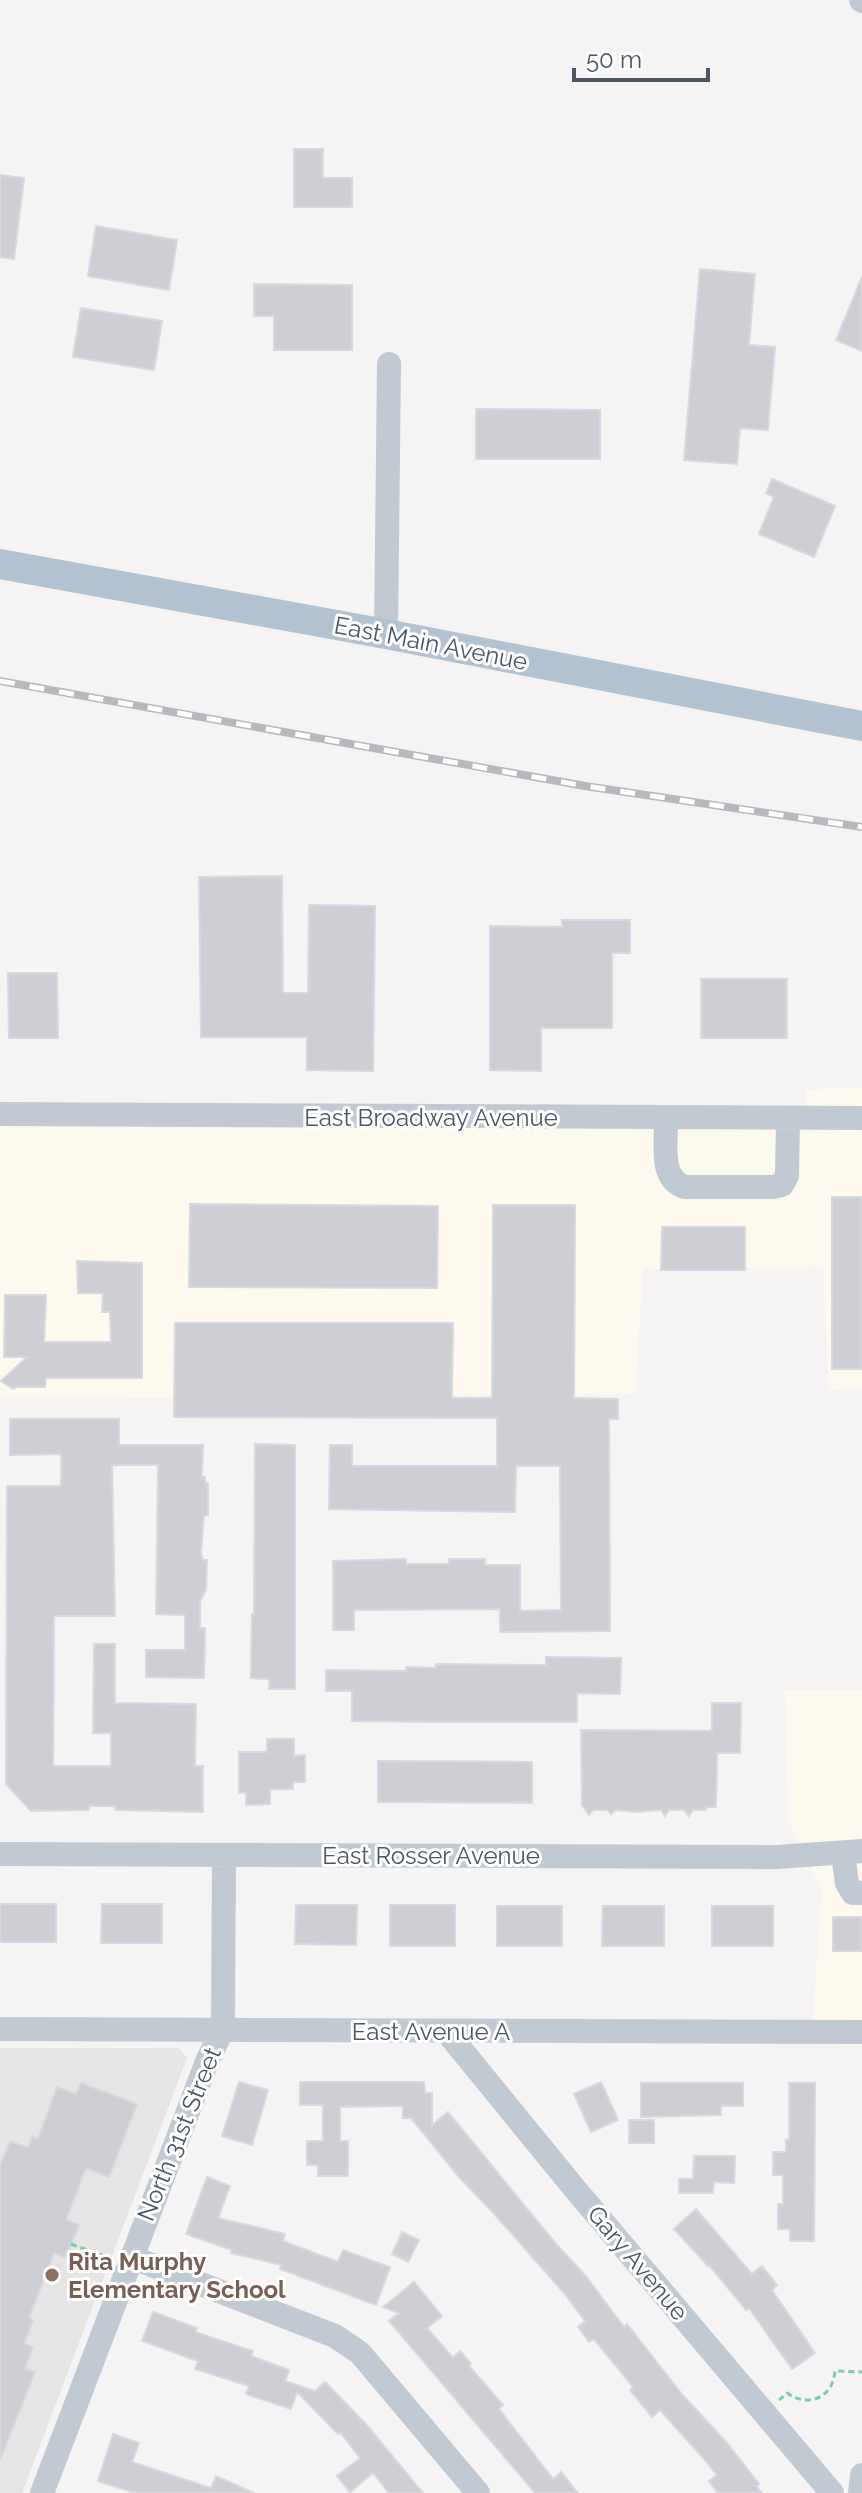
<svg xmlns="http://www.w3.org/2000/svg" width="862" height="2493" font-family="Raleway,sans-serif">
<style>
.commercial{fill:#fdf9ef}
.education{fill:#e6e4e5}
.building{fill:#cdcfd5;stroke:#d7d9de;stroke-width:2}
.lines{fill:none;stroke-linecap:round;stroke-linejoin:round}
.path{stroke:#7ad0a6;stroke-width:3;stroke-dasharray:6 4;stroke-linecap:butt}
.minor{stroke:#c1cad2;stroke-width:24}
.major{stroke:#b3c2d1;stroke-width:30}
.rail-casing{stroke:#b5b8bd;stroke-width:8}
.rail{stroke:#fff;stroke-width:5;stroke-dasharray:15;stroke-linecap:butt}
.education-dot{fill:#8d6e63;stroke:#fff;stroke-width:3}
.labels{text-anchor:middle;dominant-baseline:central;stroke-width:6;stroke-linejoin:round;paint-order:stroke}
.street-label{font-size:24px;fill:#4a5661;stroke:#fff}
.education-label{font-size:24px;font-weight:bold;fill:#785e54;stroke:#fff;text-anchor:start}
</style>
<rect width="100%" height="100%" fill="#f5f3f3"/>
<path class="commercial" d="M862 1087V1389L829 1390 823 1267 643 1269 635 1394 166 1398 0 1396V1126H806V1090Z
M785 1690H862V2046L811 2045 822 1891 788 1821Z"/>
<path class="education" d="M0 2048H179L187 2058 22 2493H0Z"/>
<path class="building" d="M294 149H323V178H352V207H294Z
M0 175 24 178 14 259 0 257Z
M96 226 177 240 169 290 88 276Z
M700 269 755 274 749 345 775 347 768 430 740 428 737 464 684 460Z
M862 277V351L836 340Z
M254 284 352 285V350H274V316H254Z
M81 308 162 321 154 370 73 357Z
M476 409 600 410V459H476Z
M772 479 835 506 814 557 759 534 774 497 766 493Z
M282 876 283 993H308L309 905 375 906 373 1071 307 1070V1037H201L199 877Z
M562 920H630V953H612V1028H541V1071L490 1070V926L562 927Z
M8 973H57L58 1038H9Z
M701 979H787V1038H701Z
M832 1197H862V1369H832Z
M190 1204 438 1206 437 1288 189 1287Z
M493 1205H575L574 1398 618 1399V1419H609L610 1631 500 1632V1609L354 1610V1630H333V1561L406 1559V1564H449V1559H485V1565H520V1611L561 1610 560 1466H516L515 1512 329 1509 330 1445H352V1466H497V1418L174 1417 175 1323H453L452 1398H492Z
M662 1227H745V1270H661Z
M77 1261 142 1263V1378H46L45 1387H17L13 1389 1 1381 27 1357H4L5 1295H46L44 1342H111L110 1312H102L103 1293H78Z
M10 1419H119V1445H203L202 1477H205V1483H208V1515H204L201 1552 203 1560H207L206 1589 200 1602V1628H205L204 1678 146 1677V1650H185V1615L156 1614 158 1465H112L115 1616H54L53 1766H111V1733H93L94 1644H115V1703L196 1704 195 1766H203V1812L116 1810 115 1806H89V1810L31 1811 6 1784 7 1486H61V1454L10 1455Z
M255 1444 295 1445V1689H269V1679L251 1678 252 1614H254Z
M546 1657 621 1658 620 1694 577 1693V1722H445L352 1721V1691H326V1670L406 1671V1667L436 1668V1664L546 1665Z
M712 1703H741L740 1753H717L716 1807H706V1810H693L689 1816 684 1810H669L665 1816 661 1810 637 1812 615 1810 611 1814 607 1810H593L589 1815 582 1805 581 1730 712 1731Z
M267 1739H294V1756L305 1755V1782H293V1789H270V1804L246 1805V1793H239V1752H267Z
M378 1761 532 1762V1803L378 1802Z
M0 1904H56V1942H0Z
M102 1904H162V1943H101Z
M296 1905H357L356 1945 295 1944Z
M390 1905H455V1946H390Z
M497 1906H562V1946H497Z
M603 1906H664V1946H602Z
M712 1906H773V1946H712Z
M833 1917H862V1951H833Z
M239 2082 268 2090 252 2145 222 2136Z
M300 2082H424L425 2093H432V2125L448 2112 556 2244 585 2275 624 2327 627 2324 681 2393 727 2443 759 2484 756 2486 762 2493H718L709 2481 717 2475 704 2459 660 2410 652 2417 630 2390 633 2387 594 2339 589 2342 578 2327 585 2321 565 2294 497 2217 459 2177 411 2118H403V2106L340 2107V2141H348V2176H318V2165H307V2141H323V2105H300Z
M601 2082 618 2120 591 2132 574 2094Z
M81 2083 137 2104 109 2177 86 2168 66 2220 79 2225 66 2258 54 2253 29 2318 33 2320 24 2344 33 2347 25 2368 35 2372 0 2460V2166L10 2141 28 2148 32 2136 38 2139 57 2087 76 2094Z
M641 2083H743V2106H721V2115L641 2117Z
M789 2083H815L814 2241H790V2229H778V2204H783V2175H773V2152H786V2140H789Z
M629 2120H654V2143H629Z
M694 2156H735L734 2183 714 2182 713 2193H679V2179H693Z
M207 2177 230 2186 218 2218 285 2234 283 2241 338 2262 343 2250 390 2267 376 2305 280 2269 281 2265 231 2253 232 2250 186 2234Z
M696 2209 752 2274 762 2266 777 2285 772 2290 815 2353 792 2369 749 2308 746 2310 709 2265 708 2266 674 2229Z
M402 2232 419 2240 408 2262 392 2254Z
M414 2282 442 2316 427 2328 453 2358 460 2351 471 2364 469 2366 503 2405 499 2409 553 2479 561 2472 578 2493H535L389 2321 399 2313 383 2307Z
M153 2312 197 2328 195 2332 253 2351 251 2356 289 2370 285 2381 315 2391 325 2382 365 2423 423 2493H389L373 2473 350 2492 337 2476 360 2458 340 2432 338 2434 297 2392 291 2409 246 2394 249 2386 195 2369 198 2361 142 2341Z
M113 2434 139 2443 132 2462 211 2488 216 2476 254 2493H135L98 2481Z"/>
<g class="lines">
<path class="path" d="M71 2244 104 2256
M779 2400 787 2393C808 2408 833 2398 835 2371L862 2372"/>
<path class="minor" d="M861 0 862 1
M386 634 389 364
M0 1114 862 1118
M666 1118C667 1140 658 1179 685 1187H773L782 1185 787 1176 788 1119
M0 1854 777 1857 862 1851
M843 1854 847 1883 853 1893H862
M0 2029 862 2032
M446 2031 575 2189 832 2493
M131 2257 335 2336 360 2353 478 2493
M42 2493 208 2059 223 2029 224 1855
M860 2493 862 2475"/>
<path class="major" d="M0 564 386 634 862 726"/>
<g class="rail-casing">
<path id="rail" d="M0 681 585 786 862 827"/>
</g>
<use href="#rail" class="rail"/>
</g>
<circle class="education-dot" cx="52" cy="2275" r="8"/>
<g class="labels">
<g class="street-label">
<text transform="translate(431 643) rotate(11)">East Main Avenue</text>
<text x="431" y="1117">East Broadway Avenue</text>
<text x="431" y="1855">East Rosser Avenue</text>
<text x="431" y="2031">East Avenue A</text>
<text transform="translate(179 2134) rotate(-68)">North 31st Street</text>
<text transform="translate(638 2263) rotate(50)">Gary Avenue</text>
</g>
<g class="education-label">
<text x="68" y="2261">Rita Murphy<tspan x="68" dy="28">Elementary School</tspan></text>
</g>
</g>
<path d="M574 68v12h134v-12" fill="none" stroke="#4a5661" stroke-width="4"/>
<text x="586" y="68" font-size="24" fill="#4a5661" stroke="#ffffff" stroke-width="6" paint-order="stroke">50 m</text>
</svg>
